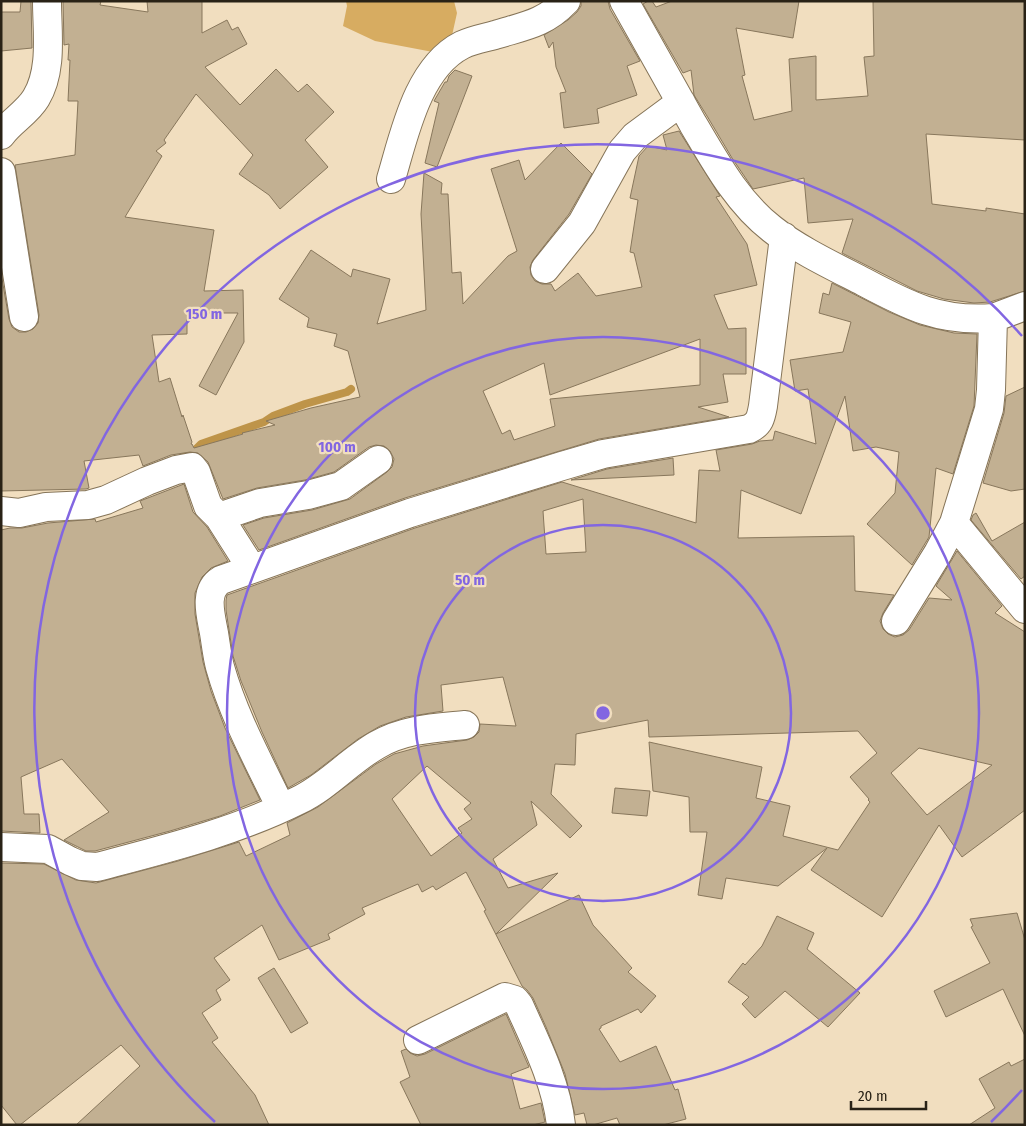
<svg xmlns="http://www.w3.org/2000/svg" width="1026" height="1126" font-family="'Fira Sans Condensed',sans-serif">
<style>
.forest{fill:#d7ac61}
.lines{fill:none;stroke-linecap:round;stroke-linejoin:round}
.stream{stroke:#be9449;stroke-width:8}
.building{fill:#c2b092;stroke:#88775c;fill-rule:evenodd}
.street-casing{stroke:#857458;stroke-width:30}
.street{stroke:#fff;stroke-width:28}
.ring{fill:none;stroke:#8266e1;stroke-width:2.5}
.centre{fill:#8266e1;stroke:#f1debf;stroke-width:2.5}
.ring-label{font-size:15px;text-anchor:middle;font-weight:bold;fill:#8266e1;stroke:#f1debf;stroke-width:4.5;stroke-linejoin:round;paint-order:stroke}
</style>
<rect width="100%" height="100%" fill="#f1debf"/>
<path class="forest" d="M346 1H454L457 13 449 49 433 52 375 41 343 26 347 6Z"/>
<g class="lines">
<path class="stream" d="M183 457 192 453 201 444 264 422 273 416 305 404 347 392 351 389"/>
</g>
<path class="building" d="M21 1H31L32 48 1 51V12H20Z
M63 1H101L100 5 148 12 147 1H202V33L227 20 232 30 238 27 247 44 205 67 240 105 276 69 298 92 307 84 334 112 305 140 328 167 280 209 269 195 239 174 253 155 196 94 164 140 166 143 156 151 162 156 125 217 214 230 204 291 243 290 244 342 216 395 199 386 238 313H187V334L152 335 159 382 170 378 182 417 183 415 192 442 191 444H192L194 448 243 434 242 433 275 425 266 421 311 408 360 397 348 351 334 346 337 334 307 327 309 318 279 299 311 250 351 277 353 269 390 279 377 324 426 310 421 214 424 173 442 183 441 194H448L452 273 461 272 463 304 508 256 517 251 491 169 519 160 525 180 561 143 592 174 569 214 533 260 530 267 531 275 535 281 542 284H551L555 291 578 273 596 296 642 287 634 253 630 252 638 200 630 198 639 156 648 146 667 150 663 135 679 131 720 196 716 197 747 244 757 285 714 295 728 329 746 328V374H723L728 402 698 407 729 417 599 439 405 498 259 550 243 525 264 518 312 510 350 499 387 472 392 467 394 459 390 451 384 446 376 445 369 447 334 472 305 480 257 488 223 499 208 462 198 453 190 452 171 455 143 466 139 455 84 461 89 488 86 489 1 491V273L9 319 12 327 19 332H26L33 329 38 323 39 315 15 165 75 155 78 101H68L70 60H68L69 44 64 45ZM700 339V385L550 399 555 426 514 440 510 430 502 434 483 391 544 363 550 395Z
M581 1H608L610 9 640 61 627 66 637 95 597 109 599 123 564 128 560 93 566 92 556 67 553 42 549 48 544 35 568 20 577 12 581 6Z
M648 1H652L656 7 672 1H799L793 38 736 28 745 75 742 76 754 120 792 111 789 59 816 56V100L868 96 864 57 874 56 873 1H1025V140L926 134 932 204 986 211V208L1025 214V291L990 302 974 303 944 299 917 291 842 253 853 219 808 223 804 178 753 189 732 158 707 116 694 95 691 70 683 73 643 4Z
M455 70 472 76 437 167 425 163 439 103 434 101 445 82H447L449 76Z
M832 283 889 312 920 325 954 333 977 334 974 406 953 474 936 468 929 537 912 565 867 524 895 493 899 452 876 447 853 451 845 396 801 514 741 490 738 538 854 536 855 591 894 595 883 613 880 621 883 629 888 634 895 637 903 635 909 630 929 598 952 600 936 586 957 551 1002 606 995 613 1025 632V810L962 857 939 825 882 917 811 870 827 848 778 886 726 878 722 899 698 895 707 832H690L689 797 653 791 649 742 762 767 756 798 790 806 783 836 838 850 870 802 868 800 869 799 850 777 877 753 858 731 649 737 648 720 576 734 575 765 555 764 551 794 582 826 570 838 531 801 537 825 493 859 508 888 558 873 496 934 579 895 593 925 632 968 628 972 656 996 641 1013 638 1009 601 1026V1028L599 1029 620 1062 656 1046 675 1090 678 1089 686 1119 663 1125H620L617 1118 593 1125H587L584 1113 575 1115 565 1074 546 1027 533 998 527 990 522 986 484 911 486 910 466 872 436 890 433 886 422 892 418 884 362 908 365 914 328 934 330 939 279 960 262 925 214 958 230 980 216 990 221 1000 202 1013 218 1038 212 1042 255 1095 269 1125H76L140 1066 121 1045 20 1125H17L1 1105V863L44 864 76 880 96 883 178 861 239 842 246 856 290 835 287 823 318 807 376 764 394 754 423 746 467 740 474 737 479 732 480 724 516 726 503 677 441 685 443 711 406 717 380 726 358 739 311 775 288 788 262 732 241 681 233 656 226 610V600L227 595 415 528 562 482 696 523 699 470 720 471 716 450 752 444 760 441 773 440 775 431 816 444 808 389 795 391 790 360 843 352 851 322 819 313 823 293 829 295ZM583 499 586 552 546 554 543 511ZM919 748 992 765 927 815 891 773ZM427 766 471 803 464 809 472 819 458 828 462 833 431 856 392 799Z
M1025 387V489L1011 491 983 483 1004 413 1006 396Z
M673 458 674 475 571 480 607 469Z
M184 484 193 512 207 527 228 561 211 568 202 577 195 593V614L203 662 211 691 225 728 260 800 220 816 170 831 95 851H86L64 840 109 812 62 759 21 777 24 814H39L40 833 1 831V530L10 528H22L48 523 95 519 96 522 143 508 140 501Z
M976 513 992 541 1025 522V576L1021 579 971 520 973 515Z
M615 788 650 791 647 816 612 813Z
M1017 913 1025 940V1036L1003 989 946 1017 934 991 990 963 971 927 973 926 970 919Z
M777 916 814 933 807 949 860 993 828 1027 785 991 755 1018 742 1004 749 997 728 982 743 963 745 965 762 946Z
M274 968 308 1023 291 1033 258 978Z
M506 1014 529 1067 511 1074 520 1109 541 1103 545 1122 533 1125H421L400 1082 410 1077 401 1051 406 1049 410 1053 417 1056 425 1054Z
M1025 1059V1125H969L995 1108 979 1079 1009 1062 1011 1066Z"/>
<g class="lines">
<g class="street-casing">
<path id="street" d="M624 1C647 42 670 83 693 124 715 161 737 202 772 229 797 249 835 267 864 282 909 306 940 322 993 318
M1 135C11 121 27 113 36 98 53 70 47 32 47 1
M1 172 24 317
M391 179C404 136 417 68 462 45 472 40 484 38 495 35 524 26 544 24 566 1
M545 269 582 223 622 151 635 136 681 102
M1025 306 993 318 991 390 989 409 954 523 1025 609
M1 511 19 513 46 507 88 505 106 500 147 481 176 470 192 467 196 472 208 506 219 517 252 569
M219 517 260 503 308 495 341 486 378 460
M896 621 938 553 954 523
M281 808C259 762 234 717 220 667 217 656 216 645 214 633 211 616 203 591 221 580L410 513 562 466 603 454 749 429C760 424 761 417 763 406L784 237
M1 847 48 849 70 861 82 866 97 867C165 849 235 832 299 800 328 786 349 761 377 745 404 729 435 728 465 725
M418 1040 505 997 515 1000 519 1005C536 1043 556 1082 561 1125"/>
</g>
<use href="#street" class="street"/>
</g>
<g class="ring">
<circle cx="603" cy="713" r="188"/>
<circle cx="603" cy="713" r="376"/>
<path d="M1022 1090A564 564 0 0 1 991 1122M215 1122A564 564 0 1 1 1022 336"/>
</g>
<circle cx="603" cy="713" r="8" class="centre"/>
<g class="ring-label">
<text x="204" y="319">150 m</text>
<text x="337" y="452">100 m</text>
<text x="470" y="585">50 m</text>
</g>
<rect width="1026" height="1126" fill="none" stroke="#292216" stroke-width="5"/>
<path d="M851 1101v8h75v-8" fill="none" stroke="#292216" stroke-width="2.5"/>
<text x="858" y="1101" font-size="15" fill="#292216" stroke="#f1debf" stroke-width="4" paint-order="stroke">20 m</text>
</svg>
